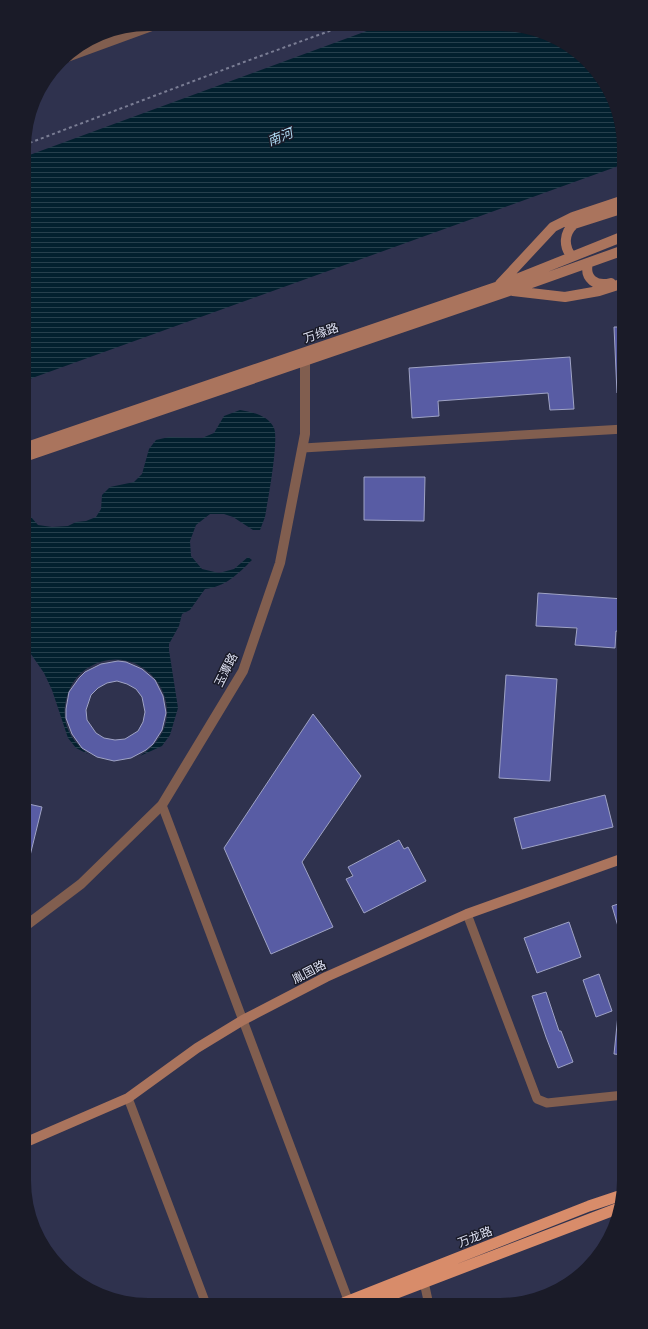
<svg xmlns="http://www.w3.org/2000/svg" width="648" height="1329" font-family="'Asap Condensed','Noto Sans SC',sans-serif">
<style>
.water{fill:url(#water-rules)}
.building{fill:#585ca4;stroke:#9fa3c5;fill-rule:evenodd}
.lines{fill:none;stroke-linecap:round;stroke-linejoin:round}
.path{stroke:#7a7d94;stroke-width:2;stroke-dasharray:3 3;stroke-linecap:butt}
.minor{stroke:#815e4f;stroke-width:9}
.tertiary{stroke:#815e4f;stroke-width:10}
.secondary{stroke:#aa745d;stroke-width:10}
.trunk{stroke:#d88c6a;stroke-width:11}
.labels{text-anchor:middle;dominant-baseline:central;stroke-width:3;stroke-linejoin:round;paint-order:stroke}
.street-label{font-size:12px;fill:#dfe2f4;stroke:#1a1b28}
.water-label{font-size:13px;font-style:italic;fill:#b0dcf5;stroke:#1a1b28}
</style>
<defs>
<pattern id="water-rules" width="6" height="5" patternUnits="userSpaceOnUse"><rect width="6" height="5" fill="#02202e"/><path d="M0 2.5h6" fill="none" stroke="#26404d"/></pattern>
</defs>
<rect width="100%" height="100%" fill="#2f324e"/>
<path class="water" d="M383 25 524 26 582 55 617 108 624 148V164L24 381V157Z
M240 410C252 412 268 415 274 428 279 440 268 500 265 517L260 530H253L233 517 224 514H210L196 525 190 541 191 556 202 569 219 573 234 569 248 557 252 560C238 574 225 587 205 589L190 610 182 614 179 626 169 644V650L178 708 170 735 162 746 140 756C203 716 144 631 86 669 74 677 67 691 65 705 62 725 72 742 88 754L76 748 68 738 52 690 44 673 24 644V509L38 525 52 527 68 526 76 522 86 521 96 517 101 509 102 495 110 487 134 482 142 474 149 449 156 440 169 437 202 438 214 433 224 416Z"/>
<path class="building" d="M614 327H624V393H617Z
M570 357 574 409 550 410 548 393 438 401 439 416 412 418 409 368Z
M364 477H425L424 521 364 520Z
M538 593 624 599V632L616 631 615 648 575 645 577 628 536 626Z
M118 661 126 662 142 669 155 680 163 696 166 713 162 730 153 744 146 750 131 758 114 761 97 757 82 748 72 734 66 718V709L69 692 79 678 85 672 101 664ZM117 681 127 684 136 689 142 697 145 712 143 722 138 731 125 739 115 740 104 738 96 733 87 720 86 710 91 695 98 688 107 683Z
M506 675 557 679 550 781 499 778Z
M313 714 361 776 302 862 333 927 271 954 224 848Z
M605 795 613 827 522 849 514 818Z
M24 803 42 807 27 868 24 867Z
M399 840 404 849 408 847 426 881 364 913 346 879 353 876 348 867Z
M624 902V940H622L612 906Z
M569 922 581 957 537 973 524 938Z
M599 974 612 1011 596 1017 583 980Z
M546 992 559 1031H561L573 1062 558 1068 546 1037 532 996Z
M618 1015H624V1055L614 1054Z"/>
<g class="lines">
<path class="path" d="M24 145 244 62 346 25"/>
<path class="minor" d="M303 448 624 429
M162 805 350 1305
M467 914 537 1099 547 1103 624 1095
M128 1098 206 1304
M424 1282 429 1305"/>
<path class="tertiary" d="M64 58 157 24
M24 927 81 884 162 805 243 671 280 563 305 434V353"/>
<path class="secondary" d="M572 257C563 246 564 233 574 224L624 208
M588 263C584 279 596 287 611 283
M500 284 553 227 573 217 624 200
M513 291 565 297 599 291 624 283
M24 448 499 286 624 236
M24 457 509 291 624 250
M24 1143 128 1098 197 1048 243 1020 326 977 467 914 624 858"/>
<path class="trunk" d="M338 1305 589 1206 622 1195
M365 1305 619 1208"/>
</g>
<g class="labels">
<g class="street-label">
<text transform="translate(321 333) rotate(-19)">万缘路</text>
<text transform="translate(226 670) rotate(-63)">玉潭路</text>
<text transform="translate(309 972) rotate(-27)">胤国路</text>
<text transform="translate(475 1237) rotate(-21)">万龙路</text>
</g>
<g class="water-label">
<text transform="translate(280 137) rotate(-22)">南河</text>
</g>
</g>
<path d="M0 0H648V1329H0ZM148 31H500A117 117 0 0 1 617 148V1181A117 117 0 0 1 500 1298H148A117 117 0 0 1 31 1181V148A117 117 0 0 1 148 31Z" fill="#1a1b28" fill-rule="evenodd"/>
</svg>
